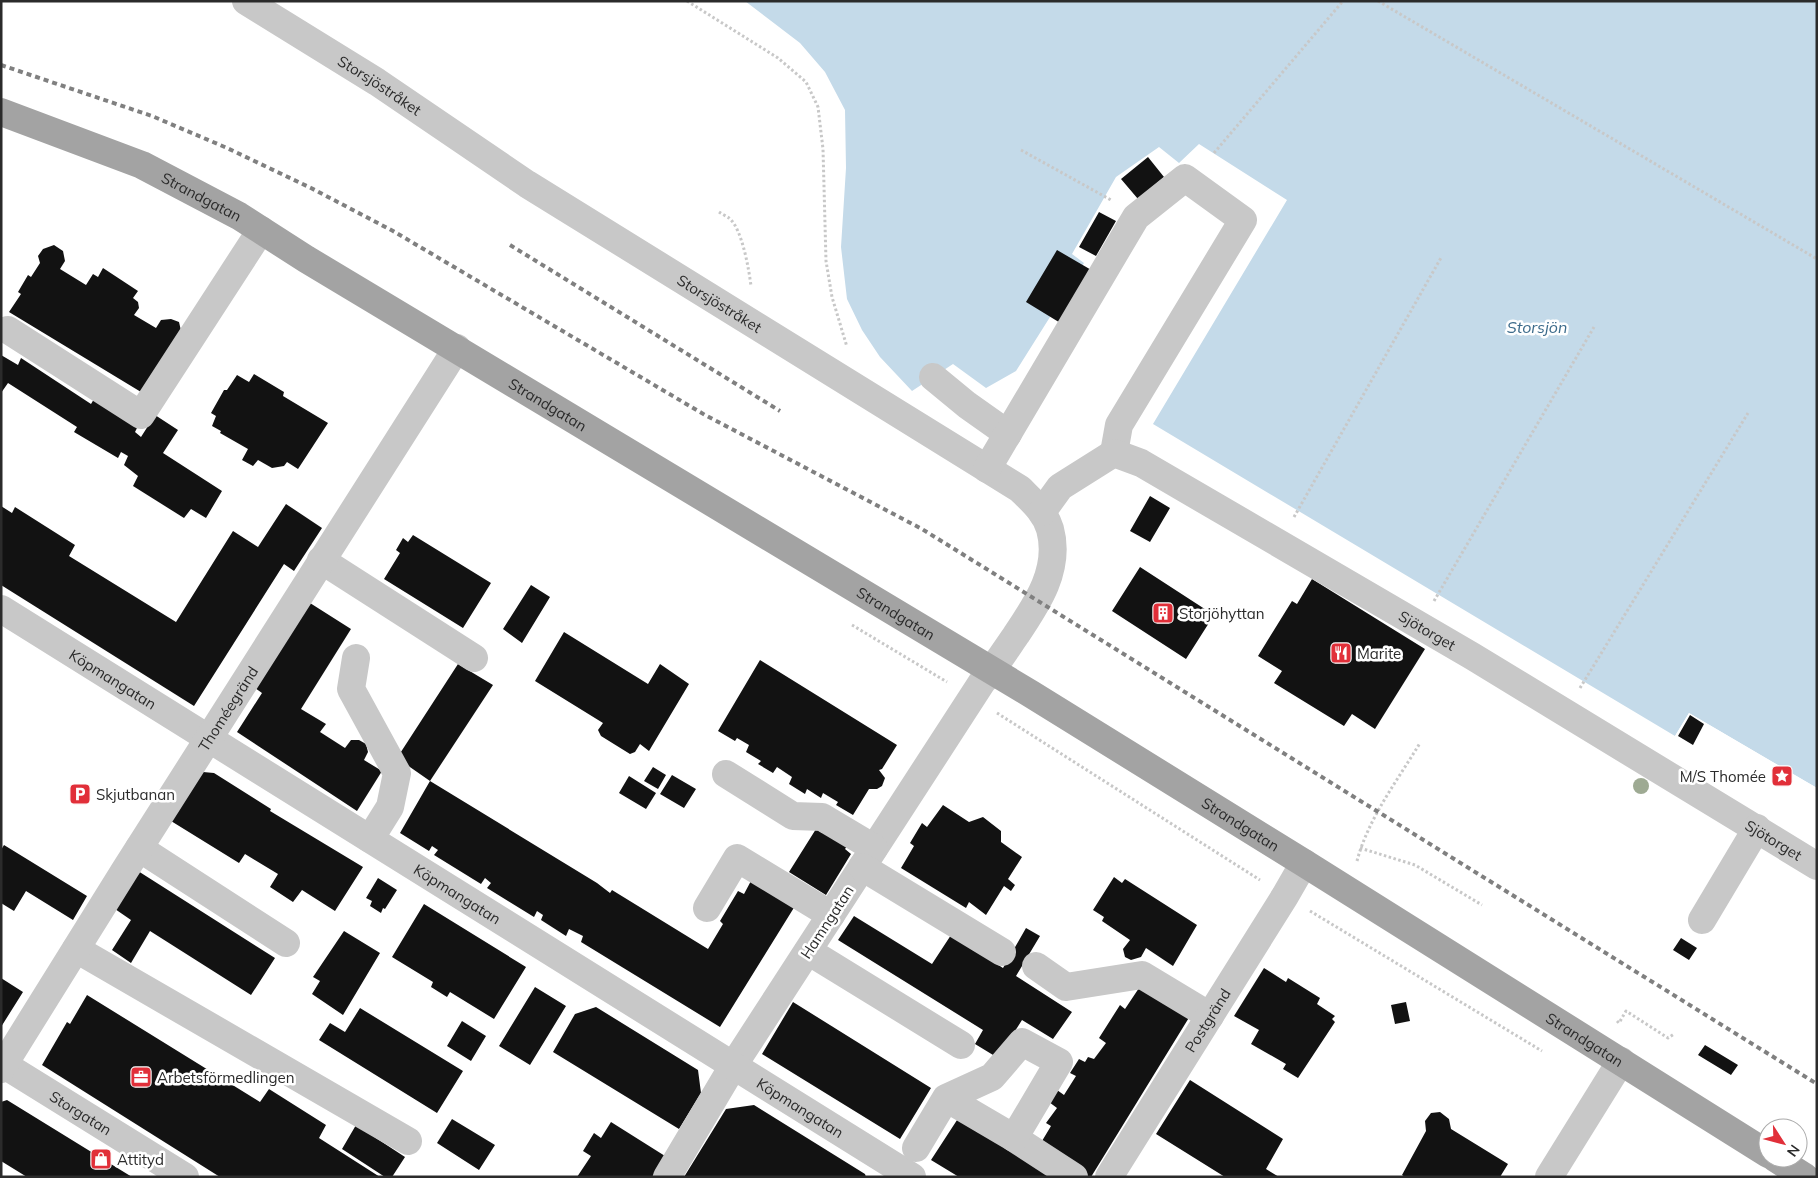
<svg xmlns="http://www.w3.org/2000/svg" width="1818" height="1178" font-family="Mulish,sans-serif">
<style>
.water{fill:#c4dae9}
.pier{fill:#fff}
.building{fill:#121212}
.lines{fill:none;stroke-linecap:round;stroke-linejoin:round}
.path{stroke:#c8c8c8;stroke-width:3;stroke-dasharray:2.5 2.5;stroke-linecap:butt}
.minor{stroke:#c8c8c8;stroke-width:28}
.major{stroke:#a3a3a3;stroke-width:28}
.rail{stroke:#808080;stroke-width:4;stroke-dasharray:5 4;stroke-linecap:butt}
.tree{fill:#9eaa93}
.labels{text-anchor:middle;dominant-baseline:central;stroke-width:5;stroke-linejoin:round;paint-order:stroke}
.street-label{font-size:15px;fill:#2b2b2b;stroke:#fff}
.poi-label{font-size:15px;fill:#2b2b2b;stroke:#fff;text-anchor:start}
.water-label{font-size:16px;font-style:italic;fill:#3c6b8b;stroke:#fff}
</style>
<rect width="100%" height="100%" fill="#fff"/>
<path class="water" d="M745 1H1817V788L1689 713 1675 736 1153 424 1287 200 1199 144 1179 163 1159 147 1116 177 1072 254 1084 263 1016 371 986 388 953 364 912 391 880 357 862 330 847 299 841 247 846 168 845 110 825 72 800 43Z"/>
<path class="pier" d="M1689 713 1817 788V791L1690 717 1678 737 1675 736Z"/>
<path class="building" d="M1148 157 1164 177 1138 199 1121 179Z
M1099 212 1116 221 1096 256 1079 247Z
M54 245 63 251 65 261 60 269 86 285 93 274 98 277 103 268 138 291 133 298 138 302 139 308 134 315 156 328 161 320 171 319 179 322 182 335 141 392 9 312 21 294 18 292 28 275 31 277 40 263 38 256 43 249Z
M1057 250 1093 271 1062 324 1026 302Z
M1 355 18 365 21 358 91 404 94 399 137 428 135 432 141 437 155 415 178 430 163 453 222 491 206 518 191 509 184 518 133 486 138 476 124 465 128 456 121 452 118 458 74 432 77 427 8 383 1 393Z
M254 374 284 392 283 396 328 423 298 469 287 462 284 466 272 468 258 460 253 466 242 460 248 449 220 433 221 431 212 426 216 416 211 413 224 390H227L237 375 249 382Z
M1150 496 1170 508 1150 542 1130 531Z
M286 504 322 528 294 571 284 564 194 706 1 585V506L12 513 15 507 75 545 69 556 176 622 233 531 258 547Z
M413 535 491 583 463 628 384 579 400 553 396 550 403 538 408 542Z
M1140 567 1214 615 1186 659 1112 611Z
M1312 579 1425 649 1375 729 1352 714 1344 726 1274 683 1282 671 1258 656 1292 601 1297 604Z
M531 585 550 597 522 643 503 629Z
M310 603 351 629 301 709 326 724 320 732 345 748 351 740H359L366 744 368 752 364 760 382 771 357 811 237 732 262 693 255 688Z
M564 632 648 684 660 664 689 684 649 751 640 744 635 752 630 754 601 736 598 730 603 723 535 681Z
M760 660 897 745 882 769 879 770 885 778 882 786 877 789H869L853 815 836 805 838 802 823 793 821 798 807 789 805 794 789 784 792 777 777 767 773 773 758 764 761 761 746 752 749 745 737 738 735 741 718 731Z
M458 664 493 685 430 781 397 758Z
M1690 715 1704 724 1693 745 1678 736Z
M653 767 666 775 658 789 644 781Z
M203 772 214 773 271 809 270 811 363 867 335 911 302 890 293 902 270 887 278 874 245 854 239 863 171 821Z
M672 775 696 789 684 808 660 794Z
M629 776 656 793 646 809 619 793Z
M430 781 597 883 610 893 612 890 708 949 723 924 720 921 738 891 744 894 752 879 795 906 720 1027 581 942 583 936 569 929 566 936 541 920 543 915 537 911 534 917 487 888 491 883 485 878 481 884 434 855 438 850 432 846 429 851 400 833Z
M943 805 969 822 983 817 1001 831V842L1022 857 1008 879 1015 885 1011 891 1004 886 986 915 969 902 966 908 901 868 914 846 910 843 922 823 927 827Z
M825 828 849 843 845 849 851 854 826 895 789 872 816 829 822 833Z
M4 845 87 896 73 920 26 891 14 911 1 903V850Z
M138 871 275 958 251 995 150 931 131 963 112 950 131 920 115 909Z
M1114 877 1122 883 1125 879 1197 925 1173 966 1146 948 1141 957 1131 960 1125 957 1123 949 1130 940 1102 921 1104 917 1093 910Z
M378 878 397 890 385 909 383 908 381 913 370 906 372 901 366 898Z
M424 904 526 967 494 1019 450 992 447 997 431 987 433 982 392 957Z
M854 916 932 964 951 935 1003 968 1026 928 1040 936 1016 976 1072 1012 1053 1039 1022 1020 998 1058 975 1044 983 1030 838 940Z
M344 931 380 953 343 1015 312 994 320 981 313 977Z
M1681 938 1697 948 1689 960 1673 950Z
M1264 968 1286 982 1288 978 1320 998 1317 1004 1335 1016 1332 1019 1335 1022 1298 1078 1283 1069 1286 1064 1251 1044 1259 1030 1234 1016Z
M1 978 23 992 1 1027Z
M1141 985 1190 1016 1091 1177H1089L1039 1146 1051 1126 1046 1123 1057 1108 1049 1102 1057 1090 1064 1095 1076 1076 1070 1073 1079 1059 1085 1062 1088 1057 1094 1059 1106 1043 1099 1038 1120 1005 1125 1009Z
M535 987 566 1006 530 1065 499 1046Z
M87 995 260 1102 269 1089 326 1125 319 1138 380 1177H220L42 1065 67 1022 70 1024Z
M793 1002 931 1088 900 1139 762 1054Z
M1406 1002 1410 1021 1395 1024 1391 1005Z
M596 1007 698 1070 701 1093 679 1129 553 1052 575 1014Z
M360 1008 463 1071 437 1113 319 1040 330 1023 345 1032Z
M462 1021 486 1036 471 1061 447 1046Z
M1705 1045 1738 1065 1731 1075 1698 1055Z
M1190 1080 1283 1139 1266 1169 1279 1177H1225L1156 1134Z
M7 1100 132 1177H27L1 1161V1102Z
M754 1105 865 1174 866 1177H684L726 1109Z
M1440 1112 1449 1119 1451 1129 1508 1164 1500 1177H1405L1402 1175 1426 1131 1425 1121 1431 1113Z
M959 1117 1055 1177H959L931 1160Z
M452 1119 495 1145 479 1170 437 1143Z
M611 1122 665 1156 652 1177H577L591 1156 583 1151 594 1133 601 1138Z
M356 1125 405 1157 392 1177H385L342 1149Z"/>
<g class="lines">
<path class="path" d="M687 1 778 58 806 82 818 107 823 149 826 261 832 297 847 347
M1378 1 1817 259
M1021 150 1111 200
M1214 153 1343 1
M719 212C722 214 726 216 729 218 742 228 749 270 751 286
M1294 517 1442 256
M1434 601 1594 327
M852 625 947 682
M1580 688 1748 413
M997 713 1260 880
M1360 848 1415 865 1482 905
M1357 861C1368 819 1397 781 1420 743
M1310 911 1542 1051
M1617 1021 1619 1023 1626 1011 1668 1038 1674 1034"/>
<g class="minor">
<path id="s1" d="M246 1 377 82 527 184 1020 489C1032 501 1045 512 1050 529 1061 569 1037 604 1016 635 1005 651 994 668 982 682L733 1066 667 1177"/>
<path d="M8 330 141 415 261 230"/>
<path d="M933 377 967 405 1008 434"/>
<path d="M987 469 1136 217 1185 178 1243 220 1119 425 1114 453"/>
<path id="s2" d="M1042 512 1060 487 1114 453 1141 463 1472 656 1817 866"/>
<path d="M321 560 474 658"/>
<path id="s3" d="M1 609 912 1177"/>
<path d="M356 658 351 689 397 773 390 807 370 839"/>
<path d="M726 774 793 816 822 817 874 848"/>
<path d="M139 848 286 943"/>
<path d="M862 867 1002 952"/>
<path d="M707 908 737 858 831 915"/>
<path d="M1702 920 1757 828"/>
<path d="M76 949 408 1141"/>
<path d="M808 951 961 1045"/>
<path d="M1036 966 1066 987 1142 975 1210 1016"/>
<path id="s4" d="M1 1063 185 1177"/>
<path id="s5" d="M1 1069 125 870 457 348"/>
<path d="M1014 1138 1074 1177"/>
<path d="M916 1148 946 1098 992 1077 1022 1042 1059 1062 1014 1138 946 1098"/>
<path id="s6" d="M1109 1177 1285 896 1304 863"/>
<path d="M1549 1177 1621 1061"/>
</g>
<g class="major">
<path id="s7" d="M1 112 142 165 239 216 306 259 1031 694 1304 863 1768 1154"/>
<path d="M1775 1158 1805 1177"/>
</g>
<path class="rail" d="M1 65 152 116 227 148 311 188 393 231 705 415 922 529 1817 1084
M510 245 780 411"/>
</g>
<circle class="tree" cx="1641" cy="786" r="8"/>
<defs>
<g id="building-square" transform="scale(1.125)"><rect x="-9" y="-9" width="18" height="18" rx="4" fill="#e12f39" stroke="#fff"/><path d="M-4-6H4V6H1V3H-1V6H-4ZM-2.5-4.3h1.7v1.8h-1.7ZM.8-4.3h1.7v1.8H.8ZM-2.5-1h1.7V.8h-1.7ZM.8-1h1.7V.8H.8Z" fill="#fff"/></g>
<g id="restaurant-square" transform="scale(1.125)"><rect x="-9" y="-9" width="18" height="18" rx="4" fill="#e12f39" stroke="#fff"/><path d="M-5-6h1v4h1v-4h1v4h1v-4h1v5L-1.5 .5V6h-2V.5L-5-1ZM5-6V6H3V1.5H1.5Q1.5-4 5-6Z" fill="#fff"/></g>
<g id="sight-square" transform="scale(1.125)"><rect x="-9" y="-9" width="18" height="18" rx="4" fill="#e12f39" stroke="#fff"/><path d="M0-6L1.8-2.2L6-1.7L2.9 1.2L3.7 5.4L0 3.3L-3.7 5.4L-2.9 1.2L-6-1.7L-1.8-2.2Z" fill="#fff"/></g>
<g id="parking-square" transform="scale(1.125)"><rect x="-9" y="-9" width="18" height="18" rx="4" fill="#e12f39" stroke="#fff"/><path d="M-3.5-5.5H1a3.5 3.5 0 0 1 0 7H-1V5.5H-3.5ZM-1-3.4V-.6H.8a1.4 1.4 0 0 0 0-2.8Z" fill="#fff"/></g>
<g id="office-square" transform="scale(1.125)"><rect x="-9" y="-9" width="18" height="18" rx="4" fill="#e12f39" stroke="#fff"/><path d="M-6-3h4V-5.5h4V-3h4V5H-6ZM-1-4.5V-3h2v-1.5ZM-6 0V1H6V0Z" fill="#fff"/></g>
<g id="shop-square" transform="scale(1.125)"><rect x="-9" y="-9" width="18" height="18" rx="4" fill="#e12f39" stroke="#fff"/><path d="M-5-2.5h2.3a2.7 3.5 0 0 1 5.4 0H5L5.5 6h-11ZM-1.5-2.5h3a1.5 2.3 0 0 0-3 0Z" fill="#fff"/></g>
</defs>
<g fill-rule="evenodd">
<use href="#building-square" x="1163" y="613"/>
<use href="#restaurant-square" x="1341" y="653"/>
<use href="#sight-square" x="1782" y="776"/>
<use href="#parking-square" x="80" y="794"/>
<use href="#office-square" x="141" y="1077"/>
<use href="#shop-square" x="101" y="1159"/>
</g>
<g class="labels">
<g class="street-label">
<text stroke="none"><textPath href="#s1" startOffset="158">Storsjöstråket</textPath></text>
<text stroke="none"><textPath href="#s7" startOffset="218">Strandgatan</textPath></text>
<text stroke="none"><textPath href="#s1" startOffset="562">Storsjöstråket</textPath></text>
<text stroke="none"><textPath href="#s7" startOffset="622">Strandgatan</textPath></text>
<text stroke="none"><textPath href="#s7" startOffset="1028">Strandgatan</textPath></text>
<text stroke="none"><textPath href="#s2" startOffset="455">Sjötorget</textPath></text>
<text stroke="none"><textPath href="#s3" startOffset="132">Köpmangatan</textPath></text>
<text stroke="none"><textPath href="#s5" startOffset="426">Thoméegränd</textPath></text>
<text stroke="none"><textPath href="#s7" startOffset="1432">Strandgatan</textPath></text>
<text stroke="none"><textPath href="#s2" startOffset="860">Sjötorget</textPath></text>
<text stroke="none"><textPath href="#s3" startOffset="538">Köpmangatan</textPath></text>
<text transform="translate(827 922) rotate(-57)">Hamngatan</text>
<text stroke="none"><textPath href="#s6" startOffset="185">Postgränd</textPath></text>
<text stroke="none"><textPath href="#s7" startOffset="1838">Strandgatan</textPath></text>
<text stroke="none"><textPath href="#s3" startOffset="942">Köpmangatan</textPath></text>
<text stroke="none"><textPath href="#s4" startOffset="94">Storgatan</textPath></text>
</g>
<g class="poi-label">
<text x="1179" y="613">Storjöhyttan</text>
<text x="1357" y="653">Marite</text>
<text x="1766" y="776" text-anchor="end">M/S Thomée</text>
<text x="96" y="794">Skjutbanan</text>
<text x="157" y="1077">Arbetsförmedlingen</text>
<text x="117" y="1159">Attityd</text>
</g>
<g class="water-label">
<text x="1537" y="327">Storsjön</text>
</g>
</g>
<rect width="1818" height="1178" fill="none" stroke="#2b2b2b" stroke-width="5"/>
<g transform="translate(1783 1143) rotate(126)"><circle r="24" fill="#ffffff" stroke="#aaaaaa"/>
<path d="M0-4L9 19L0 12L-9 19Z" fill="#e12f39"/>
<text y="-8" font-size="14" font-weight="bold" text-anchor="middle" fill="#2b2b2b">N</text>
</g>
</svg>
